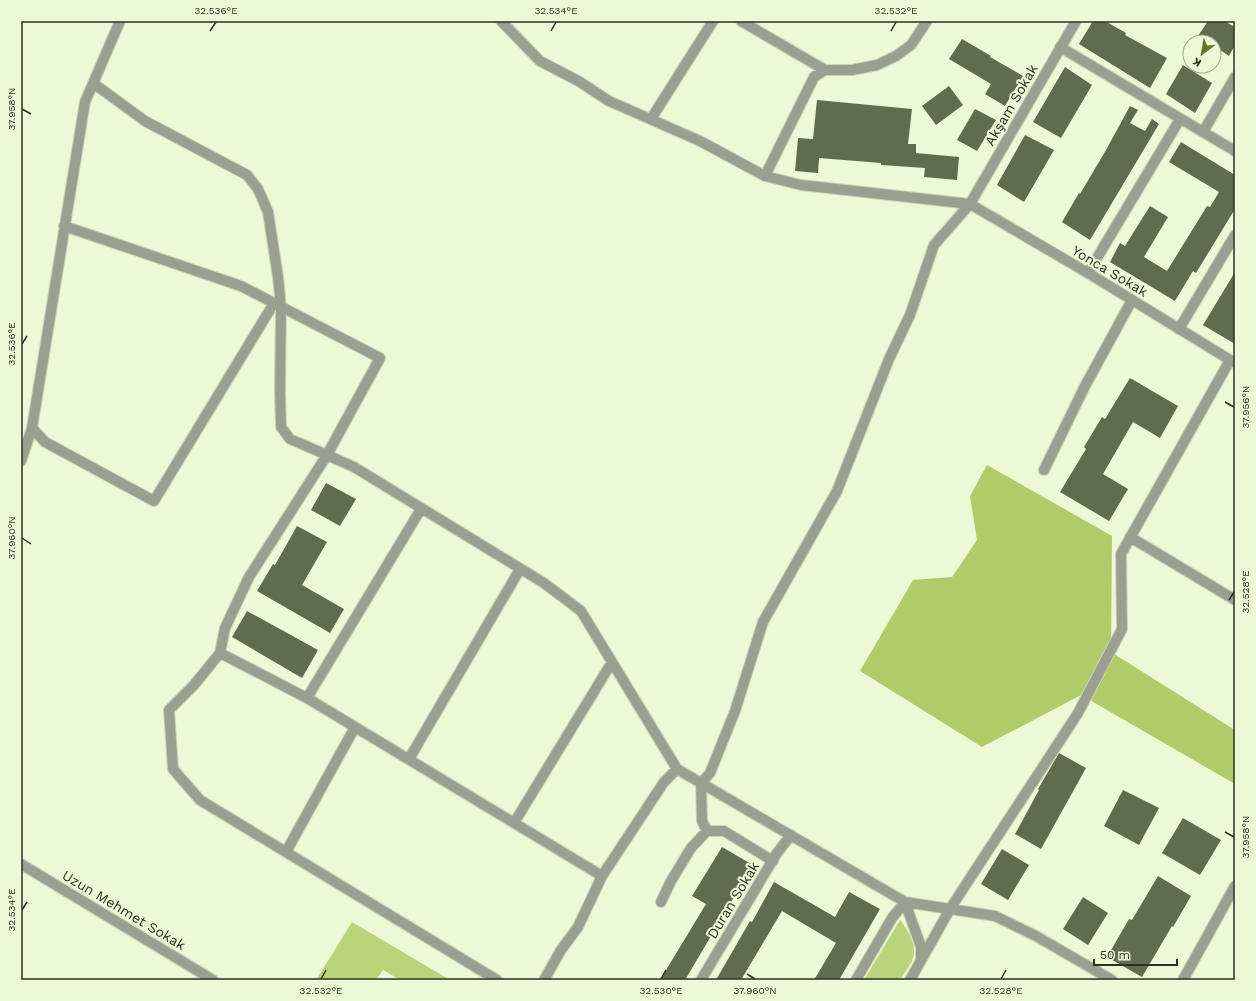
<svg xmlns="http://www.w3.org/2000/svg" width="1256" height="1001" font-family="'Work Sans',sans-serif">
<style>
.green{fill:#b9d479}
.forest{fill:#b0cc69}
.building{fill:#616b4e}
.lines{fill:none;stroke-linecap:round;stroke-linejoin:round}
.minor-casing{stroke:#cad4b6;stroke-width:12}
.tertiary-casing{stroke:#cad4b6;stroke-width:12}
.minor{stroke:#9b9f91;stroke-width:10}
.tertiary{stroke:#9b9f91;stroke-width:10}
.ticks{fill:none;stroke:#2b2f22;stroke-width:1.5}
.labels{text-anchor:middle;dominant-baseline:central;stroke-width:4;stroke-linejoin:round;paint-order:stroke}
.street-label{font-size:14px;fill:#2b2f22;stroke:#edf8d7}
.neatline{fill:none;stroke:#2b2f22;stroke-width:1.5}
.ticks-label{font-size:10px;text-anchor:middle;fill:#2b2f22}
</style>
<rect width="100%" height="100%" fill="#edf8d7"/>
<path class="green" d="M900 920C908 930 917 944 913 958 911 965 904 973 900 980H864Z
M352 922 450 980H400L383 970 376 980H316Z"/>
<path class="forest" d="M987 465 1112 536 1111 652 1235 730V784L1081 695 982 747 860 671 913 580 952 577 977 540 970 496Z"/>
<path class="building" d="M1093 21H1105L1126 33 1125 35 1167 58 1150 88 1079 44Z
M1208 21H1224L1235 27V45L1229 56 1214 46V42H1208L1198 36Z
M962 39 991 56 990 57 1023 76 1005 106 985 94 991 84 949 59Z
M1183 65 1212 83 1195 113 1166 94Z
M1065 67 1092 85 1061 138 1033 122Z
M949 86 963 105 936 125 922 106Z
M817 100 912 109 908 144H916V153L959 157 957 180 924 177 925 168 881 165V163L819 158 818 173 795 171 798 138 813 139Z
M1130 106 1138 110 1130 123 1145 131 1152 119 1159 124 1090 240 1062 222 1079 193 1080 194 1106 150Z
M975 109 996 120 977 151 957 140Z
M1025 135 1054 150 1024 202 997 185Z
M1181 142 1235 175V209L1196 273 1193 271 1175 301 1110 262 1120 243 1125 246 1150 206 1168 217 1144 257 1167 271 1207 206 1210 207 1219 192 1169 162Z
M1235 272V344L1203 325Z
M1130 378 1178 406 1160 438 1133 422 1103 474 1128 489 1109 521 1060 492 1086 449 1084 447 1102 417 1105 419Z
M326 483 356 499 340 526 311 510Z
M297 526 327 542 302 585 344 609 330 633 257 591 273 564 275 565Z
M247 611 318 650 302 678 232 637Z
M1059 753 1086 768 1041 849 1015 834 1039 790 1038 789Z
M1123 790 1159 808 1139 845 1104 826Z
M1183 818 1221 840 1200 875 1162 853Z
M722 847 753 865 685 980H660L706 904 692 896Z
M1002 849 1029 865 1008 900 981 884Z
M1158 876 1191 896 1173 927 1172 926 1142 977 1107 957 1129 919 1132 920Z
M774 882 835 917 849 892 880 909 839 980H814L836 943 782 911 741 980H716L750 921 752 922Z
M1083 897 1108 913 1088 945 1063 929Z"/>
<g class="lines">
<g class="minor-casing">
<path id="minor" d="M501 21 540 61 580 82 609 101 700 141 765 176 801 185 970 204
M741 21 825 70
M1060 47 1235 151
M93 83 145 121 247 175 258 189 268 212 278 277 281 307 280 390 281 427 290 439 327 455 249 577 225 628 220 653 307 698 602 876
M651 119 713 21
M1203 132 1235 77
M765 176 814 77 825 70H852L877 65 896 56 911 45 927 21
M64 226 241 286 380 358 327 455 354 467 544 583 581 611 677 769 905 902 995 916 1036 936 1112 980
M1088 273 1180 119
M1179 329 1235 235
M32 428 45 442 154 501 274 303
M21 461 32 428 85 102 120 21
M1044 470 1085 386 1132 300
M1130 537 1235 600
M220 653 194 685 169 710 173 769 200 800 497 980
M307 698 421 509
M409 759 520 569
M514 823 612 662
M707 831 702 821 701 783 710 773 735 711 763 622 837 491 889 359 910 315 934 245 970 204
M286 852 355 727
M21 864 213 980
M661 902 671 881 691 848 707 831H724L773 861
M544 980 561 950 578 927 602 876 664 782 677 769
M701 980 777 853 791 835
M856 980 892 918 905 902 921 947V959
M910 980 950 909 1078 713 1122 629 1121 554 1230 360"/>
</g>
<g class="tertiary-casing">
<path id="tertiary" d="M1076 21 970 204 1088 273 1235 363
M1183 980 1235 886"/>
</g>
<use href="#minor" class="minor"/>
<use href="#tertiary" class="tertiary"/>
</g>
<path class="ticks" d="M210 31 216 22M551 31 556 22M891 31 896 22M22 109 31 114M22 344 27 336M1225 402 1234 407M22 538 31 544M1229 600 1234 592M1225 832 1234 837M22 910 27 902M747 974 755 979M321 979 326 970M661 979 666 970M1001 979 1006 970"/>
<g class="labels">
<g class="street-label">
<text transform="translate(1011 105) rotate(-60)">Akşam Sokak</text>
<text transform="translate(1110 271) rotate(31)">Yonca Sokak</text>
<text transform="translate(733 900) rotate(-59)">Duran Sokak</text>
<text transform="translate(124 910) rotate(31)">Uzun Mehmet Sokak</text>
</g>
</g>
<rect width="1256" height="1001" fill="none" stroke="#edf8d7" stroke-width="44"/>
<g transform="translate(1202 54) rotate(211)"><circle r="19" fill="#edf8d7" stroke="#9fa88f"/>
<path d="M0-3L7 15L0 10L-7 15Z" fill="#627727"/>
<text y="-6" font-size="11" font-weight="bold" text-anchor="middle" fill="#2b2f22">K</text>
</g>
<path d="M1094 959v6h83v-6" fill="none" stroke="#2b2f22" stroke-width="2"/>
<text x="1100" y="959" font-size="12" fill="#2b2f22" stroke="#edf8d7" stroke-width="3" paint-order="stroke">50 m</text>
<rect x="22" y="22" width="1212" height="957" class="neatline"/>
<g class="ticks-label">
<text x="216" y="14">32.536°E</text>
<text x="556" y="14">32.534°E</text>
<text x="896" y="14">32.532°E</text>
<text transform="translate(11 109) rotate(-90)" y="4">37.958°N</text>
<text transform="translate(11 344) rotate(-90)" y="4">32.536°E</text>
<text transform="translate(1245 407) rotate(-90)" y="4">37.956°N</text>
<text transform="translate(11 538) rotate(-90)" y="4">37.960°N</text>
<text transform="translate(1245 592) rotate(-90)" y="4">32.528°E</text>
<text transform="translate(1245 837) rotate(-90)" y="4">37.958°N</text>
<text transform="translate(11 910) rotate(-90)" y="4">32.534°E</text>
<text x="321" y="994">32.532°E</text>
<text x="661" y="994">32.530°E</text>
<text x="755" y="994">37.960°N</text>
<text x="1001" y="994">32.528°E</text>
</g>
</svg>
